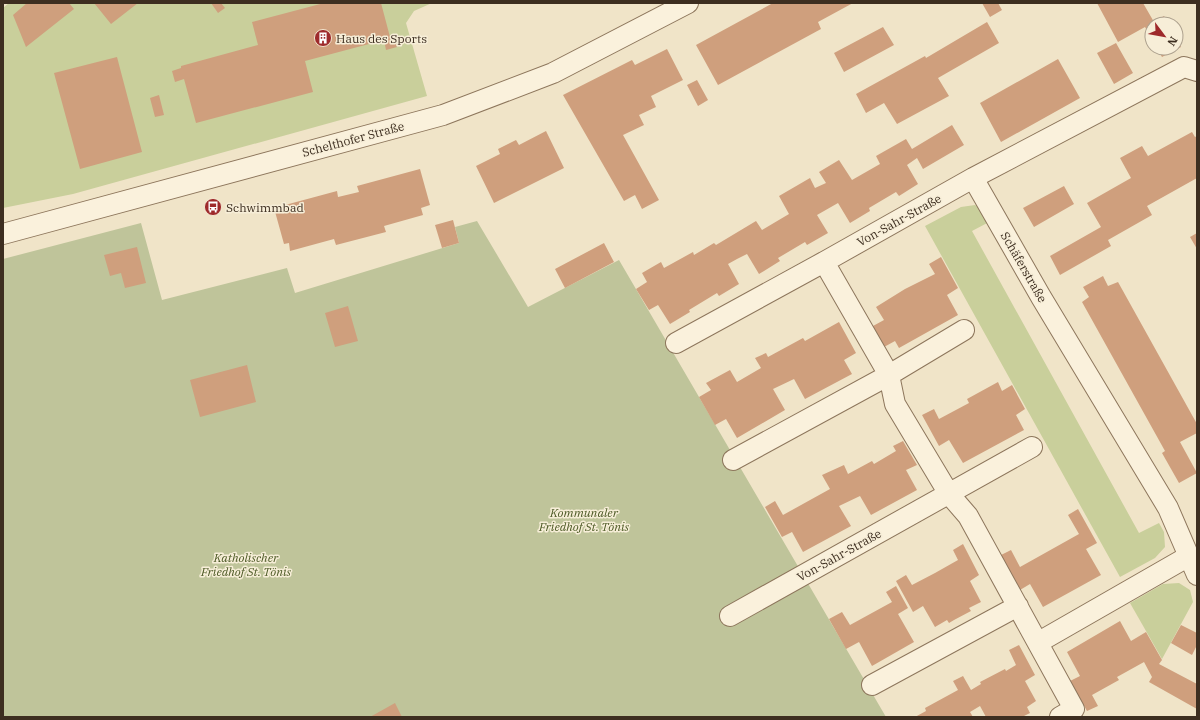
<svg xmlns="http://www.w3.org/2000/svg" width="1200" height="720" font-family="'IBM Plex Serif',serif">
<style>
.green{fill:#c9cf9b}
.cemetery{fill:#bfc49a}
.building{fill:#cf9f7d}
.lines{fill:none;stroke-linecap:round;stroke-linejoin:round}
.minor-casing{stroke:#8d765c;stroke-width:22}
.minor{stroke:#faf1dc;stroke-width:20}
.labels{text-anchor:middle;dominant-baseline:central;stroke-width:3;stroke-linejoin:round;paint-order:stroke}
.poi-label{font-size:12px;fill:#3d2e20;stroke:#f7eed8;text-anchor:start}
.street-label{font-size:12px;fill:#3d2e20;stroke:#f7eed8}
.park-label{font-size:12px;font-style:italic;fill:#4d5a26;stroke:#f7eed8}
</style>
<rect width="100%" height="100%" fill="#f0e4c8"/>
<path class="green" d="M9 3H432L414 11 406 23 427 96 73 194 3 208V8Z
M975 205 987 214 991 221 972 231 1139 533 1159 523 1164 532 1165 547 1155 558 1120 577 925 226 961 207Z
M1179 583 1190 590 1193 602 1162 659 1130 603 1163 584Z"/>
<path class="cemetery" d="M477 221 528 307 619 260 886 717H3V259L141 223 162 300 287 268 295 293 459 243 455 227Z"/>
<path class="building" d="M27 3H69L74 9 26 47 13 15Z
M94 3H138L111 24Z
M211 3H221L225 8 218 13Z
M324 3H381L390 37 394 36 397 47 386 50 384 40 305 61 313 92 196 123 184 79 175 82 172 71 181 68V66L258 45 252 22Z
M773 3H853L818 22 821 29 718 85 696 45Z
M982 3H998L1002 10 990 17Z
M1097 3H1143L1154 22 1164 16 1168 24H1152V39L1145 27 1118 42Z
M987 22 999 43 938 78 949 96 897 124 884 103 866 113 856 94 925 56 935 75 926 58Z
M883 27 894 45 844 72 834 53Z
M1176 38 1181 47 1162 57 1157 48H1176Z
M1116 43 1133 73 1114 84 1097 53Z
M667 49 683 80 651 96 656 107 639 115 644 125 623 135 659 200 642 209 635 195 624 201 563 95 632 60 635 65Z
M117 57 142 152 80 169 54 73Z
M1058 59 1080 98 1001 142 980 103Z
M697 80 708 100 698 106 687 85Z
M159 95 164 115 155 117 150 98Z
M952 125 964 145 923 169 917 158 907 165 918 184 899 196 896 192 869 208 870 211 850 223 838 203 817 215 828 233 807 245 805 242 778 258 780 261 759 274 747 254 737 259 728 264 739 284 719 296 717 293 689 310 690 312 670 324 658 305 649 310 636 289 647 282 642 273 661 262 664 268 693 252 694 255 714 243 716 245 756 221 762 230 789 214 779 196 810 178 815 188 826 183 819 172 839 160 852 180 880 164 876 156 906 139 912 149Z
M546 131 564 168 494 203 476 166 500 154 498 149 516 140 519 145Z
M1192 132 1195 137 1197 136V178L1147 206 1152 215 1108 240 1111 246 1060 275 1050 256 1101 227 1087 203 1131 178 1120 158 1142 146 1148 156Z
M420 169 430 205 421 208 423 215 384 226 386 232 336 245 334 239 290 251 289 243 284 244 274 208 337 191 338 197 359 192 357 186Z
M1064 186 1074 204 1034 227 1023 208Z
M453 220 459 243 442 248 435 225Z
M1197 233V249L1190 237Z
M604 243 614 262 565 288 555 269Z
M137 247 146 283 125 288 121 273 110 276 104 255Z
M941 257 958 288 947 295 958 315 899 348 895 341 884 347 873 326 884 320 876 307 905 289 935 274 929 264Z
M1103 276 1108 286 1118 282 1197 424V433L1180 442 1197 473 1179 483 1162 453 1165 451 1082 302 1089 297 1083 287Z
M348 306 358 341 335 347 325 313Z
M839 322 856 353 844 360 852 374 805 399 794 379 773 389 785 410 737 438 726 419 715 425 699 397 711 390 706 383 730 370 737 382 761 368 755 358 766 353 768 357 803 338 805 341Z
M247 365 256 402 200 417 190 380Z
M998 382 1002 391 1012 385 1025 409 1016 415 1024 430 963 463 949 440 939 446 922 415 934 409 939 419 969 403 967 399Z
M903 441 917 465 906 470 917 490 871 515 860 496 839 506 851 526 803 552 792 532 782 537 765 507 775 501 783 515 830 489 822 475 844 465 848 474 872 461 874 464 896 451 893 446Z
M1078 509 1097 543 1086 549 1101 575 1043 607 1030 584 1020 590 1001 555 1011 550 1020 567 1079 534 1068 515Z
M963 544 979 575 970 581 981 602 969 608 971 611 954 620 949 623 947 620 935 627 923 606 913 612 896 581 906 575 912 585 935 573 958 560 953 550Z
M896 586 908 608 898 614 914 642 872 666 859 642 846 649 829 619 842 612 850 625 892 602 886 592Z
M1120 621 1131 641 1146 632 1162 660 1159 664 1197 684V709L1149 682 1152 677 1144 662 1117 677 1119 680 1092 695 1098 706 1087 711 1070 681 1080 676 1067 652Z
M1181 625 1197 633V645L1192 655 1171 643Z
M1019 645 1035 675 1025 681 1036 701 1027 707 1030 713 1022 717H986L980 706 970 712 973 717H915L926 711 925 708 958 690 953 681 963 676 971 690 981 684 980 682 1005 669 1006 671 1016 665 1009 650Z
M395 703 402 717H370Z"/>
<g class="lines">
<g class="minor-casing">
<path id="minor" d="M973 178 1041 297 1168 508 1197 575
M3 234 443 115 553 73 688 3
M676 343 824 262
M733 460 889 375 964 330
M730 616 1032 447
M1039 642 1189 556
M872 685 1018 606
M1060 717 1074 709 968 516 949 494 895 404 889 375 824 262 973 178 1184 67 1197 71"/>
</g>
<use href="#minor" class="minor"/>
</g>
<defs>
<g id="building-disc" transform="scale(0.9)"><circle r="9.5" fill="#9e2a2b" stroke="#f7eed8"/><path d="M-4-6H4V6H1V3H-1V6H-4ZM-2.5-4.3h1.7v1.8h-1.7ZM.8-4.3h1.7v1.8H.8ZM-2.5-1h1.7V.8h-1.7ZM.8-1h1.7V.8H.8Z" fill="#fff"/></g>
<g id="bus-disc" transform="scale(0.9)"><circle r="9.5" fill="#9e2a2b" stroke="#f7eed8"/><path d="M-5-6H5V4H4V6H2V4H-2V6H-4V4H-5ZM-3.5-4V0h7V-4ZM-3.5 1.2v1.5H-2V1.2ZM2 1.2v1.5H3.5V1.2Z" fill="#fff"/></g>
</defs>
<g fill-rule="evenodd">
<use href="#building-disc" x="323" y="38"/>
<use href="#bus-disc" x="213" y="207"/>
</g>
<g class="labels">
<g class="poi-label">
<text x="336" y="38">Haus des Sports</text>
<text x="226" y="207">Schwimmbad</text>
</g>
<g class="street-label">
<text transform="translate(353 139) rotate(-15)">Schelthofer Straße</text>
<text transform="translate(899 220) rotate(-29)">Von-Sahr-Straße</text>
<text transform="translate(1024 267) rotate(60)">Schäferstraße</text>
<text transform="translate(839 555) rotate(-29)">Von-Sahr-Straße</text>
</g>
<g class="park-label">
<text x="584" y="512">Kommunaler<tspan x="584" dy="14">Friedhof St. Tönis</tspan></text>
<text x="246" y="557">Katholischer<tspan x="246" dy="14">Friedhof St. Tönis</tspan></text>
</g>
</g>
<rect width="1200" height="720" fill="none" stroke="#3d2e20" stroke-width="8"/>
<g transform="translate(1164 36) rotate(122)"><circle r="19" fill="#f7eed8" stroke="#ada18e"/>
<path d="M0-3L7 15L0 10L-7 15Z" fill="#9e2a2b"/>
<text y="-6" font-size="11" font-weight="bold" text-anchor="middle" fill="#3d2e20">N</text>
</g>
</svg>
